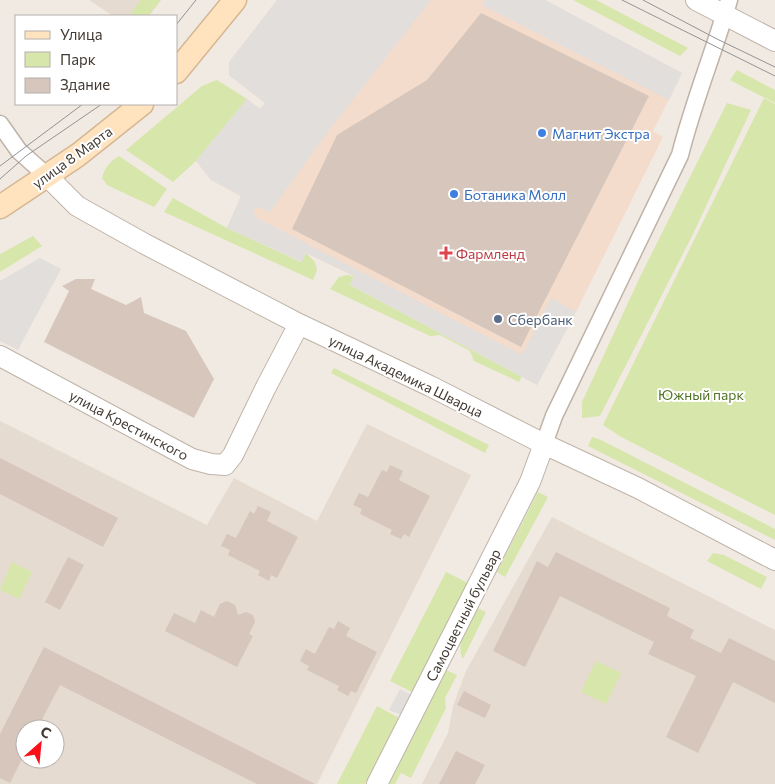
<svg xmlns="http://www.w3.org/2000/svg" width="775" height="784" font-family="Commissioner,sans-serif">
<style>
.residential{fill:#e5dbd0;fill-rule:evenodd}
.commercial{fill:#f4dccc}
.green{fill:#d7e6aa}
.parking{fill:#e1dedb}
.building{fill:#d6c6bb}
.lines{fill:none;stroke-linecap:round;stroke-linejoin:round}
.minor-casing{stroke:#bfb3a8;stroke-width:19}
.tertiary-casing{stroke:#bfb3a8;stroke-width:22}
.secondary-casing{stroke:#d5b793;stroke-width:25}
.minor{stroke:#fff;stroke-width:16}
.tertiary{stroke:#fff;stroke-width:20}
.secondary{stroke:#ffe3bf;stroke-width:22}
.tram{stroke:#939393;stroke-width:1}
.shop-dot{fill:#3f7fe0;stroke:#fff;stroke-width:2}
.health-dot{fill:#e0444e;stroke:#fff;stroke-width:2}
.service-dot{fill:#5c6f8a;stroke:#fff;stroke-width:2}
.labels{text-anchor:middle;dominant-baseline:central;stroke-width:4;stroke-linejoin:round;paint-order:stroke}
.shop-label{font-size:14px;fill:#366cbe;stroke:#fff;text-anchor:start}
.street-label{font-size:14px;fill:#433a33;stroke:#fff}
.health-label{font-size:14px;fill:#be3a42;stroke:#fff;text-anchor:start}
.service-label{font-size:14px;fill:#4e5e75;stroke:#fff;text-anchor:start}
.park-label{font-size:14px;fill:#527427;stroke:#fff}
</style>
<rect width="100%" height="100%" fill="#f1eae2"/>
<path class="residential" d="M89 0H161L149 16H113Z
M0 421 207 525 234 478 317 521 367 424 471 475 317 784H0ZM25 729H55V759H25Z
M552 517 775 630V784H422L448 733 453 706 466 671Z"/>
<path class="commercial" d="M277 0H545L682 73 653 131 663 137 576 312 537 385 354 276 306 253 227 228 241 196 211 180 196 161 247 99 260 109 265 103 229 75V62Z"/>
<path class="green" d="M141 0H161L148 16H132L130 14Z
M573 0H596L688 48 680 56Z
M737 70 775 90V103L730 80Z
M217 80 247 99 196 161 173 182 126 150 202 86Z
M764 98 775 104V515L621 437 603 425Z
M727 103 751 110 693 234 600 416 582 418V402L640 277Z
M119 156 167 189 154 207 107 185 102 178C105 167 109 162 119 156Z
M173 198 227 228 301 262 306 253 315 262 317 270 313 280 164 212Z
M33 236 42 246 0 272V254Z
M347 275 354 276 350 285 522 377 519 382 474 361 470 351 440 335 430 336 330 289 339 277Z
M334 368 489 445 485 453 331 373Z
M592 437 601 440 775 529V540L588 446Z
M538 492 548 497 505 577 497 572Z
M713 553 724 555 767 577 761 589 707 561Z
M12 562 32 572 19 599 0 590Z
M446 572 468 583 412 692 390 681Z
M477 608 486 612 463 659C454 642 469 623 477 608Z
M596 661 621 673 606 704 581 692Z
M446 670 457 675 445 698 446 708 411 778 401 773 395 784H389Z
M377 706 399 718 365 784H337Z"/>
<path class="parking" d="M277 0H431L333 125 270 212 258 207 254 210V214L257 218 522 355 551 298 576 312 537 385 350 285 354 276 306 253 302 262 227 228 241 196 211 180 196 161 247 99 260 109 265 103 229 75V62Z
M484 0H545L682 73 669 100 482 5Z
M40 258 61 269 18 350 0 341V281Z
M400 689 411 695 401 715 389 710Z"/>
<path class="building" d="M481 13 649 96 521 347 292 229 337 135 427 80Z
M76 279H95L91 289 126 305 141 297 144 313 186 331 214 379 194 418 44 342 69 291 62 286Z
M0 458 118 518 103 547 0 494Z
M390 465 403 471 399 480 430 496 409 537 404 534 401 539 390 534 392 530 360 514 362 509 353 505 359 493 368 497 382 470 387 472Z
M258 506 271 512 267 521 298 537 277 578 271 575 269 581 258 575 260 571 228 555 230 550 221 546 227 534 236 538 250 511 254 514Z
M556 552 670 608 667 616 694 630 690 638 721 653 729 638 775 661V703L733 682 698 753 666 737 696 676 648 654 654 642 560 596 525 667 493 651 537 561 548 567Z
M68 557 84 565 60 610 45 602Z
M227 601 235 605 238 615 246 612 253 615 255 622 249 634 253 636 237 667 165 631 174 613 195 623 201 610 214 617 220 604Z
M338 621 350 628 346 636 377 652 356 693 351 691 348 696 337 690 339 686 307 670 309 666 300 661 306 649 315 654 329 627 334 629Z
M44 647 315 784H257L60 685 37 729H25V753L10 783 0 778V734Z
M464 691 491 705 485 718 457 705Z
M456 751 485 765 475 784H439Z"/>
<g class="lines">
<g class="minor-casing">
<path id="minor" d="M0 124 19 151 47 176
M544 444 554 416 680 155C693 103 714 52 729 0"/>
</g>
<g class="tertiary-casing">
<path id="tertiary" d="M696 0 775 41
M47 176 77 206 145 244 299 324 430 386 544 444 638 488 775 560
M0 356 192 459 211 464 225 465 233 455 266 387 299 324
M377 784 530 482 544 444"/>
</g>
<g class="secondary-casing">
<path id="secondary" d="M176 72 235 0
M0 207 78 155 142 104"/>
</g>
<use href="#minor" class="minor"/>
<use href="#tertiary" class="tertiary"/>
<use href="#secondary" class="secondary"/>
<path class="tram" d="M622 0 775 76
M643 0 717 39 775 67
M176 25 196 0
M0 166 83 104
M0 179 26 156 102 104"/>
</g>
<g class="shop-dot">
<circle cx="542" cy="133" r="5"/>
<circle cx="454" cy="194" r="5"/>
</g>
<path class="health-dot" d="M443.5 245.5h5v5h5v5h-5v5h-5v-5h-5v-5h5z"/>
<circle class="service-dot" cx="498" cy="319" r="5"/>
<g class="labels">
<g class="shop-label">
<text x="552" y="133">Магнит Экстра</text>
<text x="464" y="194">Ботаника Молл</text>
</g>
<g class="street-label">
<text transform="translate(72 157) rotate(-36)">улица 8 Марта</text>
<text transform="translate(406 376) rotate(26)">улица Академика Шварца</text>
<text transform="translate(129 425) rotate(28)">улица Крестинского</text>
<text transform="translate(463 615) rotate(-63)">Самоцветный бульвар</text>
</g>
<g class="health-label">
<text x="456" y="253">Фармленд</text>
</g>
<g class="service-label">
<text x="508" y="319">Сбербанк</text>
</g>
<g class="park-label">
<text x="701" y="394">Южный парк</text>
</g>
</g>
<rect x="15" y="15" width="162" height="90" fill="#ffffff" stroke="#b4b0ad"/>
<rect x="25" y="31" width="25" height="8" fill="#ffe3bf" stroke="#b4b0ad"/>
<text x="60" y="40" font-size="15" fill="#433a33">Улица</text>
<rect x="25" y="52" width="25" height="15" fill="#d7e6aa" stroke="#b4b0ad"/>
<text x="60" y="65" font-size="15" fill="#433a33">Парк</text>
<rect x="25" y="78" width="25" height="15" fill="#d6c6bb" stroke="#b4b0ad"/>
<text x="60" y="90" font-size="15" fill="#433a33">Здание</text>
<g transform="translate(40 744) rotate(27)"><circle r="24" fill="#ffffff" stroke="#b4b0ad"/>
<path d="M0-4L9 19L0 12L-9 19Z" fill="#fa1019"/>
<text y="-8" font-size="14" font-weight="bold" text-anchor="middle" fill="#433a33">С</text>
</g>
</svg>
